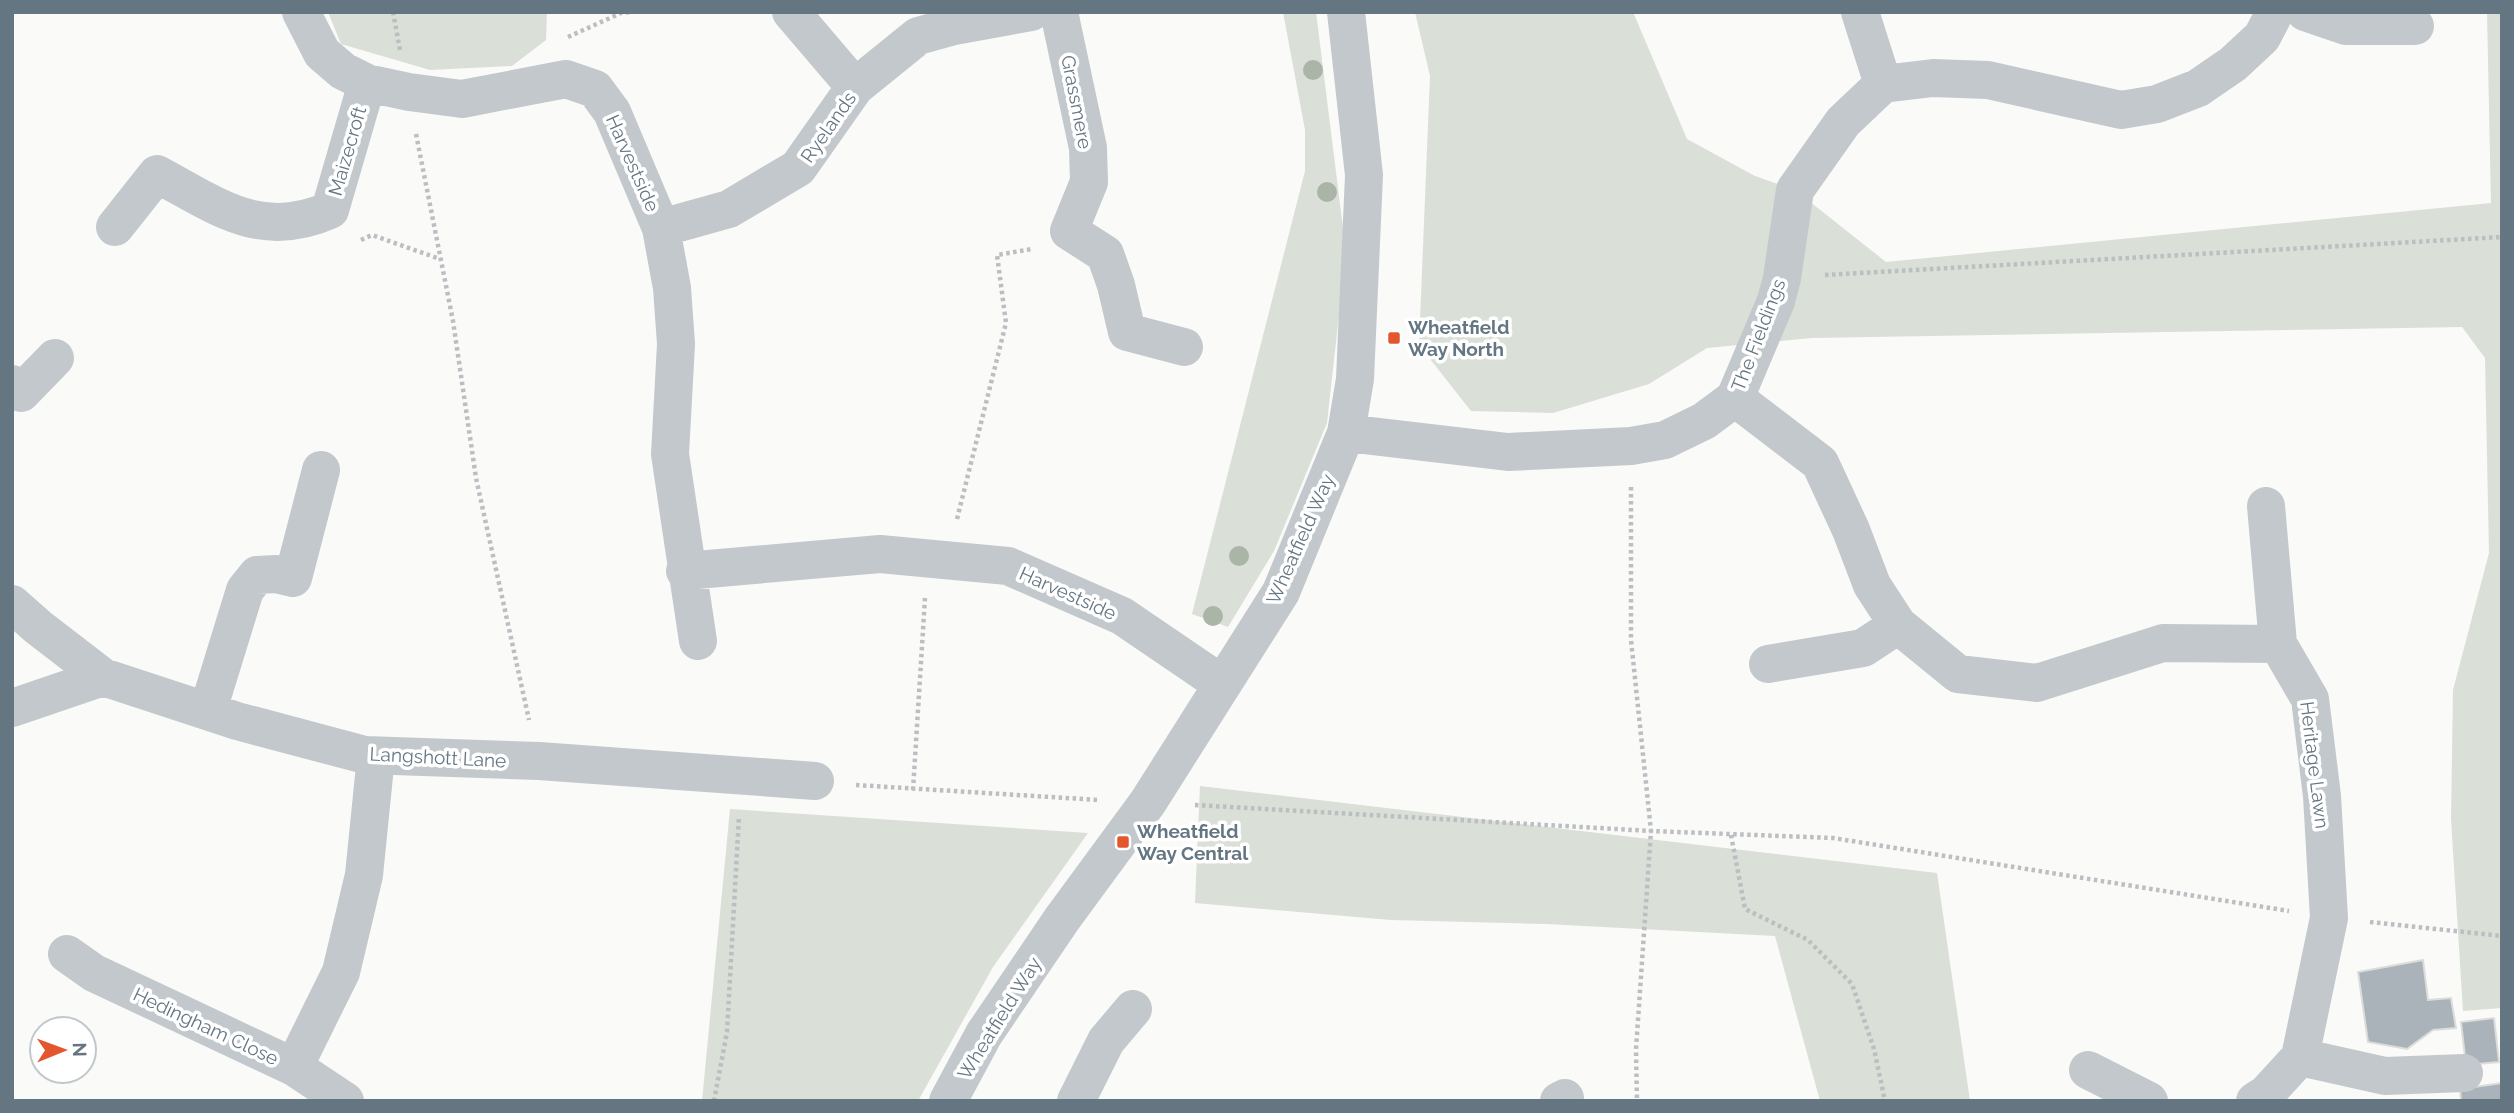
<svg xmlns="http://www.w3.org/2000/svg" width="2514" height="1113" font-family="Raleway,sans-serif">
<style>
.green{fill:#dadfd7}
.building{fill:#aab3b9;stroke:#dcdcda;stroke-width:2}
.lines{fill:none;stroke-linecap:round;stroke-linejoin:round}
.path{stroke:#bbbfc2;stroke-width:4.5;stroke-dasharray:3.5 3.5;stroke-linecap:butt}
.minor{stroke:#c3c8cc;stroke-width:38}
.tree{fill:#aab4a7}
.poi-dot{fill:#e4572e;stroke:#fff;stroke-width:2.5}
.labels{text-anchor:middle;dominant-baseline:central;stroke-width:7;stroke-linejoin:round;paint-order:stroke}
.street-label{font-size:19px;fill:#657683;stroke:#fff}
.poi-label{font-size:19px;font-weight:bold;fill:#657683;stroke:#fff;text-anchor:start}
</style>
<rect width="100%" height="100%" fill="#fafaf8"/>
<path class="green" d="M328 12H547L546 40 512 66 430 70 341 44Z
M1283 12H1316L1346 252 1327 423 1274 551 1228 627 1192 614 1305 171V130Z
M1415 12H1633L1687 139 1755 176 1795 190 1886 262 2491 203 2487 12H2502V1008L2463 1011 2451 819 2453 690 2489 553 2485 358 2462 327 1812 338 1707 348 1649 384 1553 413 1471 411 1419 345 1430 76Z
M1200 786 1937 873 1970 1101H1820L1775 936 1546 924 1391 920 1195 903Z
M730 809 1088 833 993 967 918 1101H702Z"/>
<path class="building" d="M2423 960 2428 1000 2451 998 2456 1028 2433 1030 2407 1049 2368 1042 2358 972Z
M2494 1018 2499 1062 2466 1065 2461 1022Z
M2502 1083V1101H2461L2460 1089Z"/>
<g class="lines">
<path class="path" d="M393 12 400 50
M568 37 621 13 632 12
M416 134 453 321 476 478 529 720
M361 240 372 235 440 259
M1825 275 2502 237
M1631 487V640L1651 831 1636 1049 1637 1101
M957 519 1006 323 997 255 1032 249
M856 785 1099 800
M913 790 925 598
M1195 805 1651 831 1833 838 2289 911
M1731 835 1745 909 1808 940 1852 984 1874 1049 1885 1101
M2370 922 2502 936
M714 1101 727 1032 739 816"/>
<path class="minor" d="M301 12 322 53 343 71 367 83 409 92 462 99 566 79 595 89 612 112 661 228 672 288 676 344 670 454 698 641
M791 12 855 87
M1059 12 1088 148 1089 182 1069 231 1105 254 1116 285 1127 332 1184 347
M1860 12 1883 84
M2305 12 2346 26H2415
M115 227 157 174C217 206 261 241 330 210L367 83
M661 228 729 209 798 168 855 87 918 36 954 26 1031 12
M12 384 21 393 55 358
M1735 398 1820 463 1851 530 1872 585 1898 625 1958 674 2037 683 2163 643 2278 644 2310 699 2322 796 2329 918 2300 1057 2266 1094 2255 1101
M1346 433 1508 452 1631 446 1665 440 1704 421 1735 398 1776 301 1782 278 1795 190 1843 122 1883 84 1933 78 1988 80 2121 110 2157 104 2198 88 2233 64 2262 37 2275 12
M2266 506 2278 644
M685 571 880 554 1008 566 1122 616 1222 684
M12 604 38 627 103 677 237 721 365 755 539 761 815 781
M1768 664 1863 648 1898 625
M12 708 103 677
M208 710 245 590 257 575 276 574 293 578 321 470
M67 954 94 973 294 1067 345 1101
M2300 1057 2385 1076 2464 1073
M294 1067 341 972 364 875 376 756
M2088 1070 2149 1101
M948 1101 984 1034 1062 919 1148 802 1281 592 1346 433 1355 379 1364 175 1346 12
M1076 1101 1106 1041 1133 1009
M1559 1101 1565 1098"/>
</g>
<g class="tree">
<circle cx="1313" cy="70" r="10"/>
<circle cx="1327" cy="192" r="10"/>
<circle cx="1239" cy="556" r="10"/>
<circle cx="1213" cy="616" r="10"/>
</g>
<g class="poi-dot">
<rect x="1387" y="331" width="14" height="14" rx="3.5"/>
<rect x="1116" y="835" width="14" height="14" rx="3.5"/>
</g>
<g class="labels">
<g class="street-label">
<text transform="translate(1077 102) rotate(79)">Grassmere</text>
<text transform="translate(828 127) rotate(-55)">Ryelands</text>
<text transform="translate(347 151) rotate(-74)">Maizecroft</text>
<text transform="translate(633 163) rotate(66)">Harvestside</text>
<text transform="translate(1758 335) rotate(-69)">The Fieldings</text>
<text transform="translate(1300 539) rotate(-66)">Wheatfield Way</text>
<text transform="translate(1068 593) rotate(24)">Harvestside</text>
<text transform="translate(438 757) rotate(3)">Langshott Lane</text>
<text transform="translate(2315 765) rotate(83)">Heritage Lawn</text>
<text transform="translate(999 1018) rotate(-58)">Wheatfield Way</text>
<text transform="translate(206 1026) rotate(25)">Hedingham Close</text>
</g>
<g class="poi-label">
<text x="1408" y="327">Wheatfield<tspan x="1408" dy="22">Way North</tspan></text>
<text x="1137" y="831">Wheatfield<tspan x="1137" dy="22">Way Central</tspan></text>
</g>
</g>
<rect width="2514" height="1113" fill="none" stroke="#657683" stroke-width="28"/>
<g transform="translate(63 1050) rotate(89)"><circle r="33" fill="#ffffff" stroke="#c1c8cd" stroke-width="2"/>
<path d="M0-5L12 26L0 18L-12 26Z" fill="#e4572e"/>
<text y="-10" font-size="19" font-weight="bold" text-anchor="middle" fill="#657683">N</text>
</g>
</svg>
